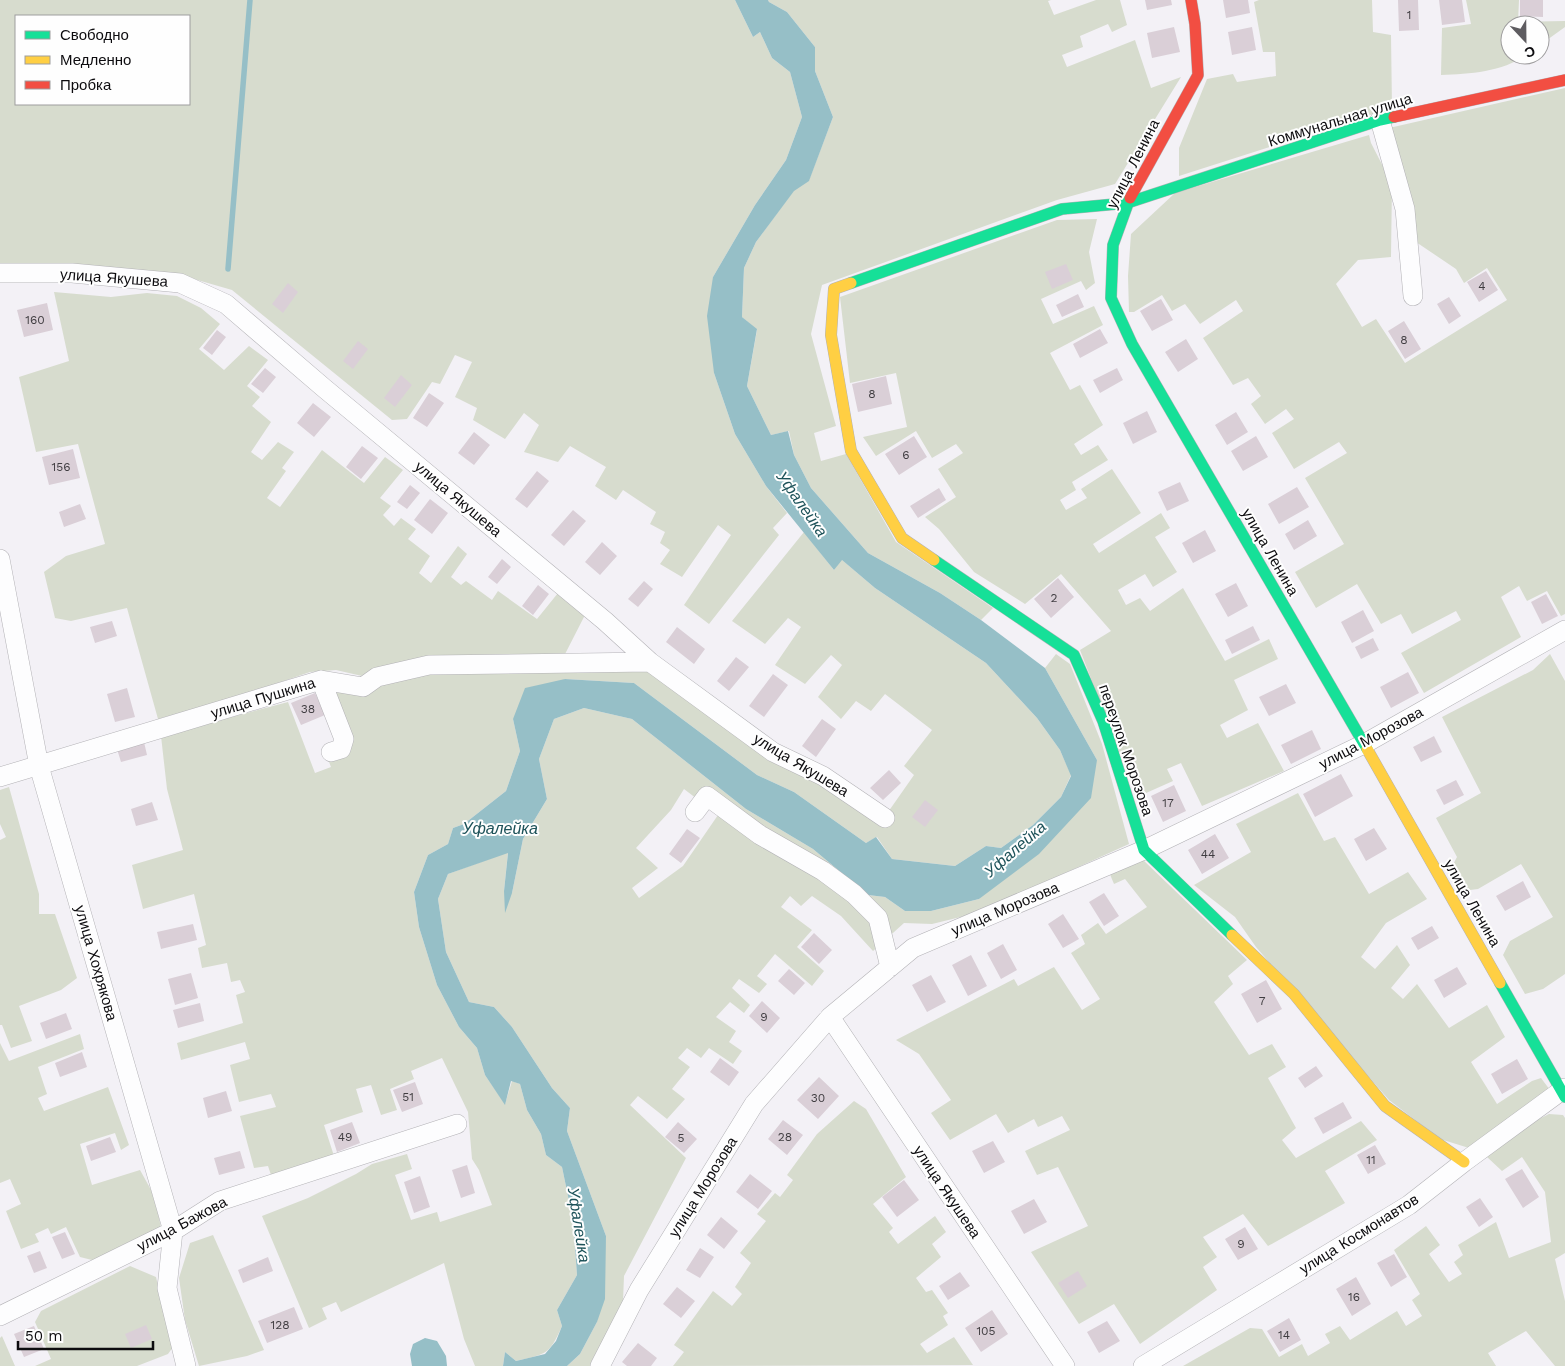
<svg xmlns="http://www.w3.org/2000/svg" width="1565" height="1366" font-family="'Work Sans',sans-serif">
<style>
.green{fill:#d7dcce;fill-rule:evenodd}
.water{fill:#96bfc7}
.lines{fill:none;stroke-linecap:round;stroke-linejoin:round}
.stream{stroke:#96bfc7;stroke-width:5.5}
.building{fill:#dacfd7}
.street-casing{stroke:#b3b2b6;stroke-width:20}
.fast-casing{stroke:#b3b2b6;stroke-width:12}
.slow-casing{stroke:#b3b2b6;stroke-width:12}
.jam-casing{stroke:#b3b2b6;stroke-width:12}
.street{stroke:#fdfdfe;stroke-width:19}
.fast{stroke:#16e098;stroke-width:11}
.slow{stroke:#ffcf43;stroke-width:11}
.jam{stroke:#f24e42;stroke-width:11}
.labels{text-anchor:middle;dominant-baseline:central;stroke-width:4;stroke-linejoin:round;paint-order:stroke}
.number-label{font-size:12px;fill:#403d41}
.street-label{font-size:15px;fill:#0d0c0f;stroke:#fefefe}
.water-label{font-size:16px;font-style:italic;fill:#1d5259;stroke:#fefefe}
</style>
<rect width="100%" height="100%" fill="#f3f1f6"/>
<path class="green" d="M0 0H735L753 37 760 32 772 58 790 72 802 117 786 160 755 205 713 277 714 373 735 434 766 486 787 513 773 528 779 535 709 624 684 605 731 535 718 525 682 577 660 564 670 550 660 543 665 532 650 524 656 512 623 490 616 500 595 486 606 467 570 446 558 462 524 452 539 425 524 413 505 439 473 420 477 408 455 397 472 362 455 355 440 384 432 382 407 419 392 420 232 290 187 277 0 264ZM16 16H189V104H16Z
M768 0H1051L1048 1 1054 15 1096 0H1120L1127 25 1112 32 1108 24 1080 36 1083 47 1062 55 1067 67 1135 40 1151 88 1181 77 1115 184 1057 200 822 285 811 334 836 426 814 433 821 461 846 454 896 542 993 608 981 620 940 593 868 553 811 488 794 455 789 431 771 435 747 386 757 330 742 317 744 268 756 242 794 190 809 180 833 117 815 71V47L787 12 769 2Z
M1259 0H1372L1373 32 1391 35 1392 108 1179 176V148L1207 79 1233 74 1237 82 1276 76 1275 52H1263L1254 2Z
M1466 0H1519L1518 22 1565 21V27L1540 45V25H1510V55H1526C1502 72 1470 74 1441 75L1442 28 1471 24Z
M1565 88V614L1561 616 1547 591 1527 601 1519 586 1501 597 1521 637 1424 693 1401 653 1461 620 1456 611 1412 634 1401 614 1381 624 1357 584 1316 608 1295 572 1344 544 1305 478 1347 453 1339 442 1294 469 1272 433 1294 419 1286 409 1265 424 1251 404 1261 396 1248 378 1233 385 1203 338 1243 311 1236 300 1200 324 1185 304 1172 311 1162 295 1134 312H1129L1128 276 1131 234 1175 193 1369 135 1371 143 1392 184 1391 257 1358 260 1336 284 1362 327 1376 319 1405 363 1507 300 1487 268 1464 283 1456 269 1416 242 1389 128Z
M1097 219 1089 252 1095 283 1086 290 1081 281 1041 299 1053 324 1094 306 1103 325 1050 353 1070 390 1080 385 1103 425 1074 444 1081 455 1098 445 1108 460 1072 482 1076 490 1060 500 1066 510 1087 498 1081 489 1112 469 1141 513 1093 544 1099 553 1161 513 1170 528 1155 537 1177 572 1153 587 1145 574 1118 590 1126 605 1140 598 1150 611 1183 588 1225 661 1269 639 1278 659 1234 680 1248 710 1220 725 1227 738 1258 723 1284 771 1202 806 1181 763 1167 769 1173 781 1137 797 1080 650 1111 631 1061 574 1025 604 974 572 939 529 925 517 956 497 938 469 963 453 956 444 932 458 916 431 876 456 863 437 907 427 896 373 850 383 840 297 1057 220Z
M54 292 111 297 147 293 177 296 201 308 220 324 199 349 224 370 249 346 268 360 247 386 260 397 252 406 271 422 251 452 262 460 278 442 294 452 282 468 286 471 267 498 280 507 322 450 364 483 385 457 403 470 380 498 391 506 383 515 394 526 401 518 416 529 408 539 430 556 419 573 431 583 458 546 467 554 451 577 461 585 466 581 492 600 498 591 537 619 558 593 585 615 563 658 380 669 362 676 336 670 310 672 240 696 158 719 127 608 71 621 55 618 44 572 66 556 105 544 78 444 36 452 19 377 69 361Z
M804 532 834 570 841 559 875 588 986 663 1037 718 1060 750 1071 775 1061 797 1033 825 1001 848 986 846 955 866 892 859 877 837 866 843 794 792 757 775 634 683 565 679 513 719 520 751 506 791 464 824 453 828 448 844 428 855 414 892 419 927 437 985 459 1027 477 1048 485 1075 505 1104 512 1081 520 1084 527 1110 541 1134 546 1155 562 1167 573 1220 577 1275 557 1310 562 1326C549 1356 545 1354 516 1361L505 1352 503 1366H475L464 1339 444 1263 341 1312 336 1302 322 1308 327 1319 309 1328 262 1216 308 1198 356 1174 372 1164 407 1154 412 1169 395 1175 411 1220 437 1212 440 1222 492 1205 479 1170 472 1159 468 1112 442 1058 411 1071 414 1079 390 1089 397 1110 381 1115 371 1085 356 1089 363 1112 324 1125 334 1156 272 1178 268 1166 254 1168 240 1116 276 1107 271 1094 239 1102 230 1065 250 1059 245 1042 181 1060 177 1043 243 1023 236 995 245 992 240 980 231 982 227 963 202 968 198 948 206 945 194 894 143 909 132 865 183 850 167 789 161 736 288 702 315 773 331 767 324 749 338 742 318 690 380 683 432 671 648 670 879 825 914 775 904 766 932 730 885 694 871 711 856 701 841 719 818 697 842 665 831 655 805 684 775 665 801 627 788 618 765 644 732 621Z
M1056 654 1070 664 1102 744 1129 844 977 913 932 924 904 923 873 951 841 916 812 896 801 906 790 896 781 907 812 930 797 947 824 971 812 986 775 954 757 976 767 984 759 993 739 979 732 988 750 1005 744 1013 730 1002 716 1017 736 1031 729 1042 742 1051 733 1064 709 1048 701 1058 687 1048 678 1058 690 1067 672 1089 685 1099 667 1119 638 1096 630 1105 686 1158 624 1276 623 1301 593 1366H567L580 1354 597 1322 606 1236 567 1131 570 1108 552 1088 512 1027 494 1007 469 1002 446 952 438 899 448 874 508 852 504 891 512 893 523 839 547 799 539 759 554 719 584 708 632 719 746 809 813 849 868 895 885 897 905 911H931L979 899 1097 760 1045 668ZM684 789 718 815 683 866 639 898 632 888 658 868 636 848 671 810Z
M1550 654 1565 681V974L1543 989 1525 994 1503 955 1510 941 1553 917 1521 864 1478 889 1462 891 1450 870 1457 857 1436 818 1481 793 1442 717 1533 670Z
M9 787 39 894V914H55L77 978 61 990 19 1006 32 1041 11 1048 2 1025H0V840L6 837 0 824V790Z
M1298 793 1324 841 1335 837 1369 894 1408 872 1427 899 1386 923 1361 957 1375 969 1397 945 1410 965 1391 988 1403 999 1417 984 1449 1028 1487 1005 1505 1037 1471 1062 1497 1104 1532 1081 1541 1078 1550 1090 1469 1148 1440 1139 1389 1100 1256 947 1235 917 1194 885 1251 852 1236 824Z
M1141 858 1247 960 1228 976 1233 984 1214 1002 1249 1055 1272 1044 1286 1067 1268 1078 1296 1128 1282 1140 1296 1158 1361 1121 1377 1140 1325 1171 1345 1203 1268 1246 1243 1214 1203 1237 1217 1257 1203 1267 1217 1290 1140 1344 1114 1304 1079 1324 1031 1252 1088 1226 1058 1167 1037 1175 1025 1151 1070 1130 1062 1116 1038 1127 1034 1119 1008 1133 996 1114 950 1140 931 1113 951 1100 919 1054 896 1040 1014 979 1018 986 1054 967 1082 1010 1100 999 1071 953 1085 944 1081 935 1098 923 1106 934 1147 907 1125 879 1114 884 1109 872Z
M80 1034 84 1049 38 1067 47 1094 38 1098 44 1111 108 1087 129 1145 121 1150 115 1133 80 1144 92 1185 140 1170 155 1197 161 1228 92 1260 80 1257 66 1227 51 1234 48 1228 35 1234 39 1242 21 1249 6 1211 21 1204 10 1179 0 1183V1043L9 1061Z
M854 1101 866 1109 906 1177 873 1204 893 1228 889 1232 898 1244 935 1216 946 1232 932 1244 941 1257 916 1278 926 1292 932 1290 948 1313 943 1316 948 1325 920 1344 927 1353 954 1337 973 1365 673 1366 684 1352 674 1345 713 1291 732 1306 742 1294 735 1287 751 1263 740 1253 766 1221 757 1214 775 1193 780 1197 793 1180 787 1175 817 1134Z
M1549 1114 1563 1115 1565 1118V1253L1555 1259 1565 1301V1366H1555L1526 1331 1488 1353 1496 1366H1183L1250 1328 1262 1329 1279 1357 1302 1344 1308 1356 1330 1343 1325 1334 1340 1326 1350 1340 1397 1311 1406 1326 1422 1316 1412 1300 1420 1294 1394 1250 1426 1226 1440 1245 1429 1254 1449 1282 1462 1274 1454 1262 1463 1255 1458 1245 1496 1222 1509 1258 1551 1242 1545 1192 1522 1157 1502 1171 1487 1157 1535 1121Z
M213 1235 264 1350 247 1356 199 1366 185 1320 179 1278 190 1243Z
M130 1266 156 1277 173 1347 168 1354 137 1366H35L51 1359 35 1322 41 1311Z
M2 1336 15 1366H0V1338Z"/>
<path class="water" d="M735 0H768L769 2 787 12 815 47V71L833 117 809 181 794 191 756 242 744 268 742 317 757 329 747 386 771 435 788 431 794 455 811 488 868 553 940 593 981 620 1045 668 1097 760 1091 798 1039 854 979 899 931 911H905L885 897 868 895 813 849 746 809 632 719 584 708 554 719 539 759 547 799 523 839 512 893 505 913 504 891 508 853 448 874 438 899 446 952 469 1002 494 1007 512 1027 552 1088 570 1108 567 1131 606 1236 605 1299 597 1322 580 1354 567 1366H503L505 1352 516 1361 545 1354 556 1341 562 1326 557 1310 577 1275 573 1220 562 1167 546 1155 541 1134 527 1110 520 1084 511 1081 505 1105 485 1075 477 1048 459 1027 437 985 419 927 414 892 428 855 448 844 453 828 464 824 506 791 520 751 513 719 525 688 565 679 634 683 757 775 794 792 866 843 876 837 892 859 955 866 986 846 1001 848 1033 825 1061 797 1071 776 1060 750 1037 718 986 663 875 588 842 560 834 570 766 486 735 434 714 373 707 316 713 277 755 205 786 160 802 117 790 72 772 58 760 32 753 37Z
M425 1338 437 1341 446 1356 447 1366H412L410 1354 413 1344Z"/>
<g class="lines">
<path class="stream" d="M228 269 250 0"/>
</g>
<path class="building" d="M1145 0H1171L1172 5 1147 10Z
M1223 0H1248L1250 13 1226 18Z
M1398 0H1418L1419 30 1399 31Z
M1439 0H1462L1465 22 1442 25Z
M1520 0H1543V17L1520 16Z
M1174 27 1180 52 1152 58 1147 33Z
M1252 27 1256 50 1232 55 1228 32Z
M1066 264 1073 280 1052 289 1045 272Z
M1486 271 1498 290 1479 302 1467 282Z
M288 283 298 292 283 313 272 304Z
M1078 294 1084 307 1062 317 1056 305Z
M1449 297 1461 316 1449 324 1437 304Z
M1161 299 1173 320 1152 331 1140 311Z
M47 303 53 330 24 337 17 310Z
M1404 321 1421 349 1405 359 1388 331Z
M1100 329 1108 343 1080 358 1073 344Z
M217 330 226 337 212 355 203 348Z
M1186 339 1198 359 1178 372 1165 352Z
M358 341 368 349 353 369 343 361Z
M265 368 276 377 263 393 251 384Z
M1117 368 1123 380 1100 393 1093 380Z
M401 375 412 385 395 407 384 398Z
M886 376 892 404 858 412 852 384Z
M429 393 444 403 427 427 413 418Z
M313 403 331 417 314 437 297 423Z
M1147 411 1157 432 1133 444 1123 423Z
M1236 412 1248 432 1227 445 1215 425Z
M474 432 490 445 474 465 458 453Z
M914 436 927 457 899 475 885 454Z
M1256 436 1268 457 1243 471 1231 451Z
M362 446 378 458 361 479 346 467Z
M73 449 80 478 49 485 42 457Z
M537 471 549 481 527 508 515 499Z
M1180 482 1189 501 1167 511 1158 492Z
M410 485 420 493 407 509 397 502Z
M1297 487 1309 507 1279 524 1268 504Z
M939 488 946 500 918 518 910 506Z
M430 499 448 513 432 534 414 520Z
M80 504 86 519 64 527 59 512Z
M573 510 586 521 564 546 551 535Z
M1308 520 1317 536 1294 550 1285 534Z
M1205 530 1216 551 1193 563 1182 543Z
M602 542 617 556 600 575 585 562Z
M502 559 511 567 497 584 488 577Z
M1058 578 1074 597 1051 618 1034 599Z
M644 581 653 589 638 607 628 599Z
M1236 583 1248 606 1228 617 1215 594Z
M538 585 549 594 533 615 522 606Z
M1546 594 1558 616 1542 624 1531 602Z
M1363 610 1374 631 1352 643 1341 622Z
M112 621 117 636 95 643 90 627Z
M1253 626 1260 640 1232 654 1225 640Z
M677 627 705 649 694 664 666 642Z
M1373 638 1379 650 1361 659 1355 647Z
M736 657 749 667 729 691 717 681Z
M1408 672 1419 693 1391 708 1380 687Z
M773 674 788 685 764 717 749 706Z
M1286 684 1296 703 1269 716 1259 697Z
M127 688 135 717 115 722 107 694Z
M315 693 325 715 301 725 291 703Z
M822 719 836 729 816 757 802 746Z
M1312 730 1321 749 1291 764 1281 745Z
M1434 736 1442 752 1421 762 1413 747Z
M144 742 147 755 121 762 117 749Z
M889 770 901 783 883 800 870 788Z
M1341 774 1353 796 1315 817 1303 794Z
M1456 780 1464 795 1444 805 1436 790Z
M1174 785 1186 811 1163 822 1151 796Z
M925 800 938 810 925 827 912 817Z
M152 802 158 820 136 826 131 809Z
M1374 828 1387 849 1366 861 1354 839Z
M687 829 700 838 681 863 669 854Z
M1215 834 1229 858 1202 874 1188 850Z
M1523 881 1531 897 1505 911 1496 896Z
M1104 893 1119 916 1104 926 1089 902Z
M1063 914 1079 939 1063 948 1048 924Z
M193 924 197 940 161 949 157 932Z
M1432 926 1439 938 1418 950 1411 938Z
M814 933 832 950 819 964 801 947Z
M1003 944 1017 970 1001 979 987 953Z
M971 955 987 986 968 996 952 965Z
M1457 967 1467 984 1444 998 1434 980Z
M789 969 805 983 794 995 778 981Z
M191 973 198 998 175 1005 168 979Z
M931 975 946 1002 927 1012 912 985Z
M1266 980 1282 1009 1257 1023 1241 994Z
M762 1001 780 1018 767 1033 749 1016Z
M200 1003 204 1021 178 1028 173 1010Z
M66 1013 72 1029 46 1039 40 1023Z
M82 1052 87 1067 60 1077 55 1063Z
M720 1058 739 1072 729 1086 710 1072Z
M1517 1059 1528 1079 1502 1094 1491 1074Z
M1316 1066 1323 1076 1305 1088 1298 1078Z
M819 1077 839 1096 818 1119 797 1100Z
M415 1082 423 1104 402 1112 393 1090Z
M226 1091 232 1111 208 1118 203 1098Z
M1343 1102 1352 1118 1323 1134 1314 1118Z
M783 1120 803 1135 787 1155 768 1139Z
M352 1122 360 1143 337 1152 330 1130Z
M678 1122 697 1139 684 1153 665 1137Z
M110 1137 116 1152 91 1161 86 1146Z
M993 1141 1005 1162 984 1173 972 1151Z
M1375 1145 1386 1164 1368 1174 1357 1155Z
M240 1151 245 1168 219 1175 214 1158Z
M467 1165 475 1193 461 1198 452 1170Z
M1522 1169 1539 1197 1523 1208 1505 1179Z
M750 1174 772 1191 758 1209 736 1192Z
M420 1176 430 1207 414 1213 404 1182Z
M904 1180 919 1200 897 1217 882 1197Z
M1480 1198 1493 1217 1479 1227 1466 1207Z
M1034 1199 1047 1222 1024 1234 1011 1211Z
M721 1217 738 1231 724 1249 707 1235Z
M1245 1227 1258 1249 1238 1260 1225 1239Z
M65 1232 75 1254 62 1259 52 1237Z
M700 1248 714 1257 700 1278 686 1270Z
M40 1251 47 1268 34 1273 27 1256Z
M1394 1254 1407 1277 1391 1287 1377 1263Z
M268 1257 273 1271 243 1283 238 1270Z
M1078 1271 1087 1286 1068 1298 1058 1283Z
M960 1272 970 1286 948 1300 939 1286Z
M1356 1277 1371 1304 1352 1316 1336 1289Z
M677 1287 695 1301 681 1318 663 1304Z
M294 1307 303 1329 267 1343 258 1321Z
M992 1310 1008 1334 981 1352 965 1328Z
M1289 1318 1301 1340 1280 1352 1267 1331Z
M1107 1321 1120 1341 1099 1353 1087 1332Z
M146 1325 152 1339 131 1348 125 1334Z
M34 1326 44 1349 24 1357 14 1334Z
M638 1343 657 1358 651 1366H627L622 1362Z"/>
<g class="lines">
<g class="street-casing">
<path id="street" d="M1380 120 1405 209 1413 296
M0 273H72L180 283 226 304 324 388 605 621 650 662 773 752 823 776 885 818
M0 559 39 766 173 1231 167 1288 186 1366
M321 680 344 739 341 749 331 752
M0 777 321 680 363 687 377 677 429 665 650 662
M695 812 707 796 760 835 823 871 854 894 878 918 890 967
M830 1017 1065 1366
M0 1316 173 1231 220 1201 457 1124
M600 1366 639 1290 754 1104 830 1017 913 948 1144 850 1364 744 1565 630
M1143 1366 1409 1205 1464 1162 1565 1088"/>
</g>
<g class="fast-casing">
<path id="fast" d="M1130 198 1113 245 1111 298 1132 344 1367 749
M851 283 1062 209 1127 203 1380 120 1394 117
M934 560 1074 655 1103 721 1144 850 1232 935
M1500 983 1565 1097"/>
</g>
<g class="slow-casing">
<path id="slow" d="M851 283 834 289 831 335 851 451 902 538 934 560
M1367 749 1500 983
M1232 935 1294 994 1385 1106 1464 1162"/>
</g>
<g class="jam-casing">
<path id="jam" d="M1394 117 1565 80
M1130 198 1198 75 1195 24 1191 0"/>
</g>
<use href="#street" class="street"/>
<use href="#fast" class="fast"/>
<use href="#slow" class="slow"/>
<use href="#jam" class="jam"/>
</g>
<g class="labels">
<g class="number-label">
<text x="1409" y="15">1</text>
<text x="1482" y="286">4</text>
<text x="35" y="320">160</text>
<text x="1404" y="340">8</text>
<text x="872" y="394">8</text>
<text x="906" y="455">6</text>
<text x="61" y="467">156</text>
<text x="1054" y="598">2</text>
<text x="308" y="709">38</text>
<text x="1168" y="803">17</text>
<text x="1208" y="854">44</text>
<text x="1262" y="1001">7</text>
<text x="764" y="1017">9</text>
<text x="408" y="1097">51</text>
<text x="818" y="1098">30</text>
<text x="345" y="1137">49</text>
<text x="785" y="1137">28</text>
<text x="681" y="1138">5</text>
<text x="1371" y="1160">11</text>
<text x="1241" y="1244">9</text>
<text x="1354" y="1297">16</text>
<text x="280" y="1325">128</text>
<text x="986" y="1331">105</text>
<text x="1284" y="1335">14</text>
</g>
<g class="street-label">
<text transform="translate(1340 120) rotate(-17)">Коммунальная улица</text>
<text transform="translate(1133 164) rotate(-63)">улица Ленина</text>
<text transform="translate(114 278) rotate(4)">улица Якушева</text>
<text transform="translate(458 499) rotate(40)">улица Якушева</text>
<text transform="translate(1270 552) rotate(60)">улица Ленина</text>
<text transform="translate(263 698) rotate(-17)">улица Пушкина</text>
<text transform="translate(1371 738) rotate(-28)">улица Морозова</text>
<text transform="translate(1126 750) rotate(71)">переулок Морозова</text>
<text transform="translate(801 765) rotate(31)">улица Якушева</text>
<text transform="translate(1472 903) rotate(60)">улица Ленина</text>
<text transform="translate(1005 909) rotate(-23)">улица Морозова</text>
<text transform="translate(96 963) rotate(74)">улица Хохрякова</text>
<text transform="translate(703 1187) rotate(-58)">улица Морозова</text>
<text transform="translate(947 1192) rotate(56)">улица Якушева</text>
<text transform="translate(182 1224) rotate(-28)">улица Бажова</text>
<text transform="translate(1359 1234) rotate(-32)">улица Космонавтов</text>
</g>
<g class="water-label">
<text transform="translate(802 504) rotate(55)">Уфалейка</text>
<text x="500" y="828">Уфалейка</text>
<text transform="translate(1015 849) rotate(-41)">Уфалейка</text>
<text transform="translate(579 1225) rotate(81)">Уфалейка</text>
</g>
</g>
<rect x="15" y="15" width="175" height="90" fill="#fefefe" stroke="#9e9d9e"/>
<rect x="25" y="31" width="25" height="8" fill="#16e098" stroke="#9e9d9e"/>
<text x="60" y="40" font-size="15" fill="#0d0c0f">Свободно</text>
<rect x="25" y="56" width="25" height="8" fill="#ffcf43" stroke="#9e9d9e"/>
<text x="60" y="65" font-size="15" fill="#0d0c0f">Медленно</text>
<rect x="25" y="81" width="25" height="8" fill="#f24e42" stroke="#9e9d9e"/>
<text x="60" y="90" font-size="15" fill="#0d0c0f">Пробка</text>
<g transform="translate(1525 40) rotate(158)"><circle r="24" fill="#fefefe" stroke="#9e9d9e"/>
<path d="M0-4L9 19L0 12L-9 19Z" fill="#5e5c60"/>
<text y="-8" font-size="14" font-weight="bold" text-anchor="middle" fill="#0d0c0f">С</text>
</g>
<path d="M18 1341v8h135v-8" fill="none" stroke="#0d0c0f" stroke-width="2.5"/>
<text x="25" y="1341" font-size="15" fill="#0d0c0f" stroke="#fefefe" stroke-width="4" paint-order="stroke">50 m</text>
</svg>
